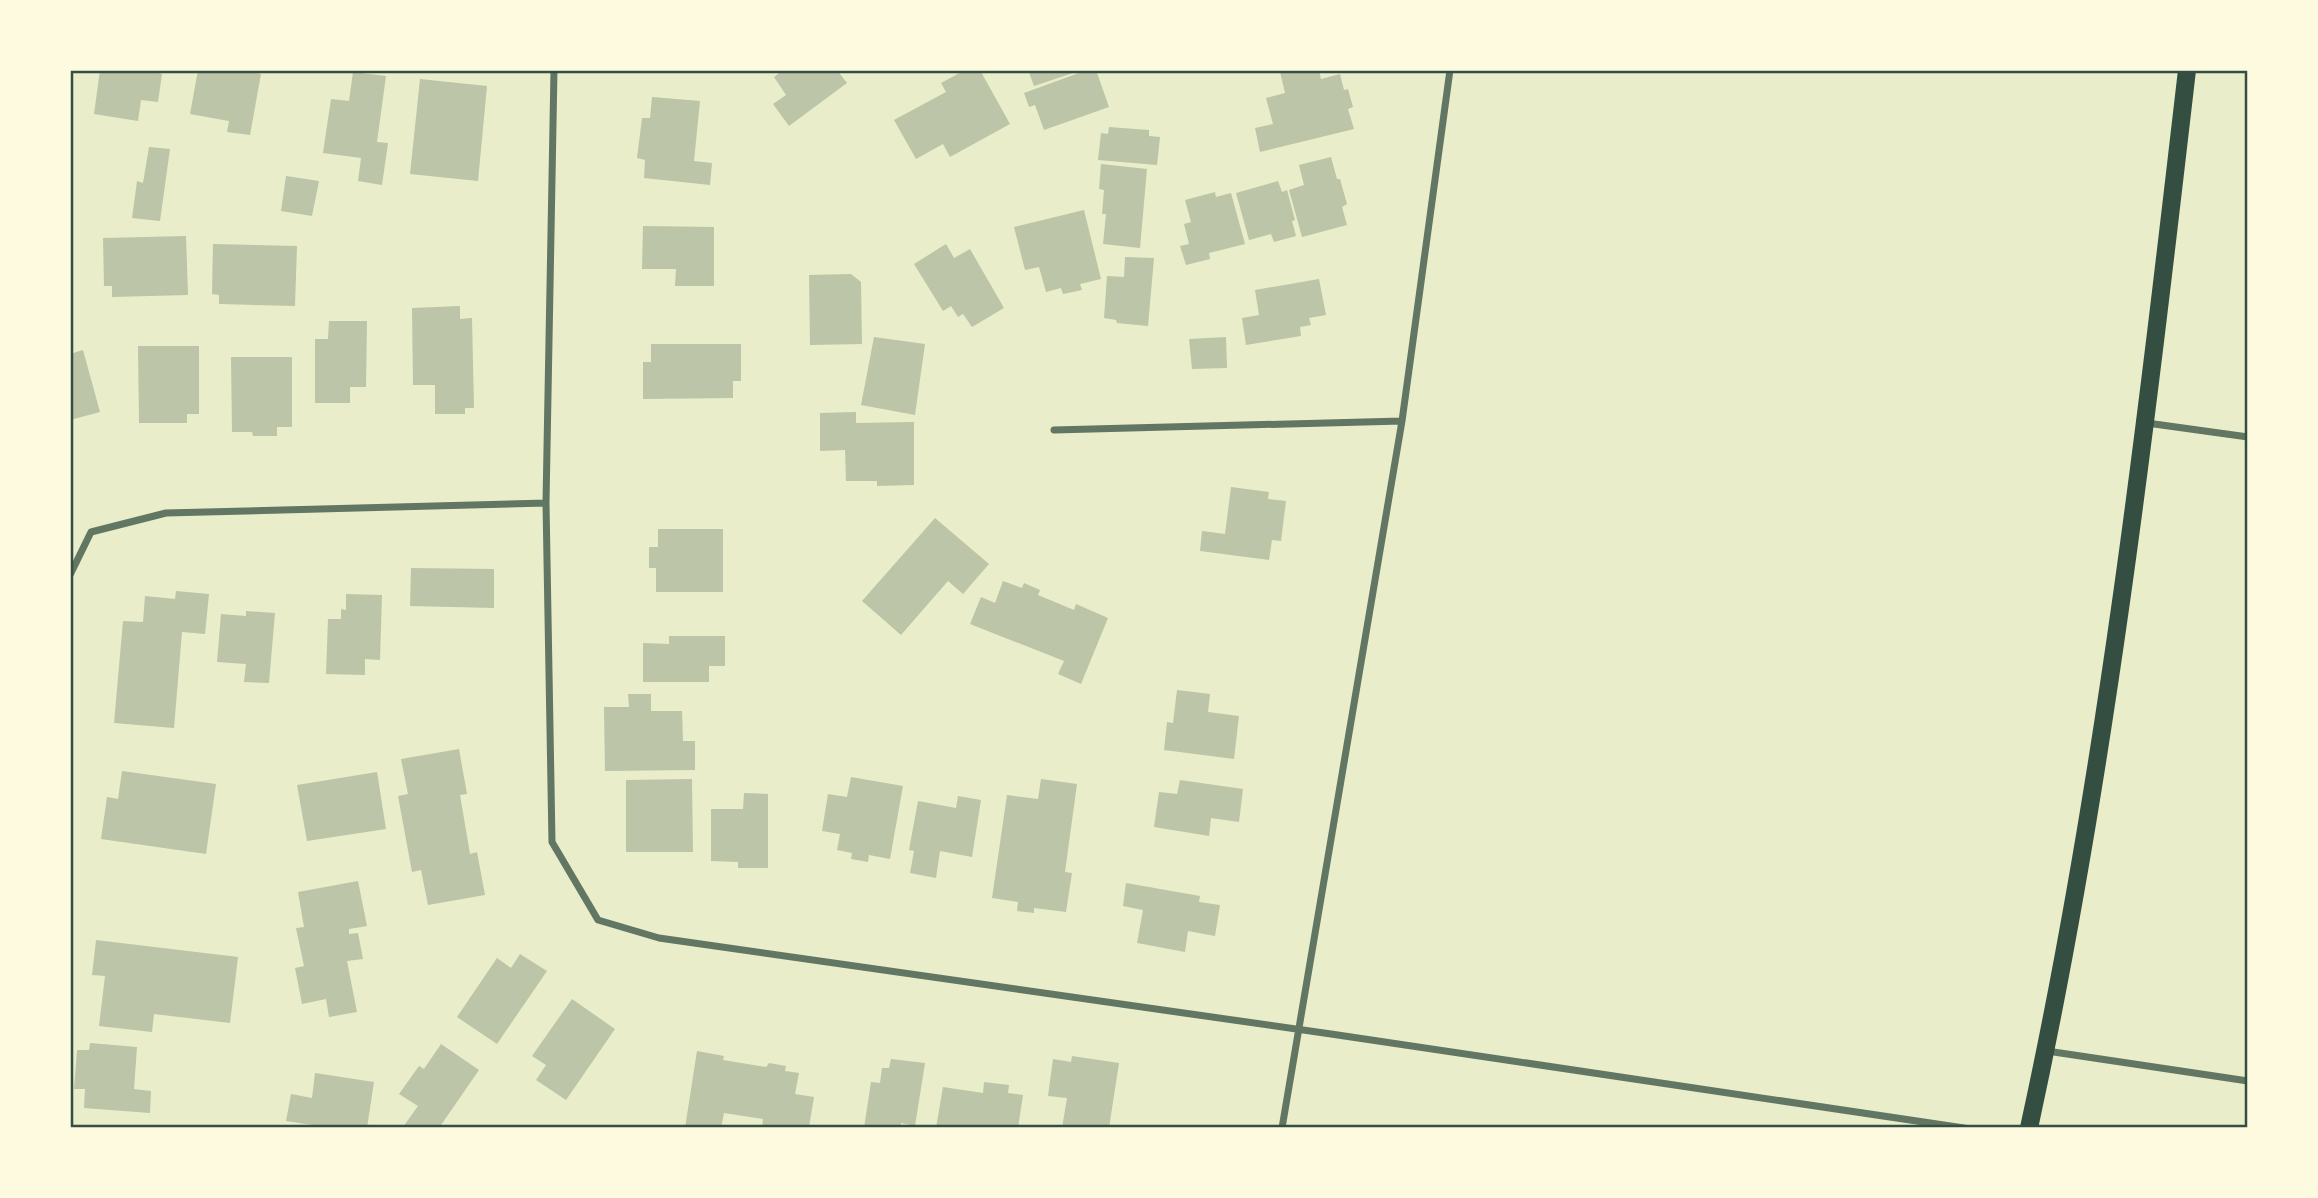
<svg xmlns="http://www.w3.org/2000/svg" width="2318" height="1198" font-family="'Noto Sans',sans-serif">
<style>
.building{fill:#bcc5a7}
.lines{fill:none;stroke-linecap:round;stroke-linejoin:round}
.minor{stroke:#617663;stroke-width:7}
.primary{stroke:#344e41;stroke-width:18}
.neatline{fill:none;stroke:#344e41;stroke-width:2.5}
</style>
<rect width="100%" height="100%" fill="#e9edc9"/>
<path class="building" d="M100 70H147L162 74 158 102 141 100 138 121 94 114Z
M198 70H245L261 74 250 135 227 132 229 121 190 114Z
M783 70H837L847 83 789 126 773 104 786 95 774 77Z
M965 70H980L1010 124 950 157 943 144 916 159 894 120 946 92 941 83Z
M1028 70H1082L1034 86Z
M1087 70H1096L1109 107 1044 130 1035 105 1029 107 1024 93Z
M1290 70H1319L1321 79 1340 74 1344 90 1348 89 1353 107 1348 109 1354 129 1260 152 1255 128 1273 124 1266 98 1285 93 1280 72Z
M353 72 386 76 377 142 388 143 382 185 358 181 361 158 323 153 331 99 349 101Z
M420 79 487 86 478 181 410 174Z
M652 97 700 101 694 161 712 163 710 185 644 178 645 160 637 158 642 118H650Z
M1109 127 1149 130V136L1160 137 1157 165 1098 160 1101 133 1108 134Z
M149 147 170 149 160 221 132 218 137 181 143 183Z
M1331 157 1337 179H1340L1347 204 1342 207 1347 225 1302 237 1289 190 1304 185 1299 165Z
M1101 164 1147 169 1140 248 1103 244 1106 214H1102L1104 190 1099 189Z
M286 176 319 181 312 216 281 211Z
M1278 181 1282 192 1287 190 1295 220 1292 221 1296 236 1274 242 1271 234 1249 240 1236 193Z
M1215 192 1216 197 1231 193 1245 244 1209 253 1210 259 1186 265 1180 246 1189 244 1184 224 1191 222 1185 200Z
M1084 210 1101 279 1080 284 1082 290 1063 294 1061 288 1046 292 1039 267 1025 270 1014 227Z
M643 226 714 227V286H675L676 269H642Z
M186 236 188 295 112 297V286H104L103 238Z
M213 244 297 246 295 306 219 304V295L212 294Z
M946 244 954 258 970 249 1004 308 972 327 963 314 958 317 951 306 943 311 914 264Z
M1125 257 1154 258 1148 326 1117 323 1116 320 1104 318 1107 276 1124 277Z
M851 274 861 282 862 344 810 345 809 275Z
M1319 279 1326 315 1309 318 1311 325 1300 327 1301 336 1246 345 1242 318 1259 315 1255 290Z
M460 306V319L472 318 474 408H465V414H435V385H413L412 308Z
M329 321H367L366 387H350V403H315V339H328Z
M874 337 925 344 915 415 861 405Z
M1226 337 1227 368 1192 369 1189 339Z
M651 344H741V381H733V398L643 399V362H651Z
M138 346H199V414H187V423H139Z
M83 350 100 412 70 420V354Z
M231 357H292V427H277V436H253L252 432H232Z
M856 412V423L914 422V485L877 486V481H846L845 450 820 451V413Z
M1231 487 1269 492 1268 499 1286 501 1281 541 1272 540 1269 560 1200 551 1202 531 1225 534Z
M935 518 989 564 963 594 948 581 901 635 862 601Z
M658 529H723V592H656V568H649V547H658Z
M411 568 494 569V608L410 606Z
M1003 581 1022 588 1024 583 1040 590 1038 595 1074 610 1076 604 1108 618 1081 684 1058 674 1064 661 970 624 981 597 995 603Z
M176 591 209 594 205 634 182 632 174 728 114 723 123 621 143 622 145 596 175 599Z
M346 594 382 595 380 660 365 659V675L326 674 328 619H341V609L346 610Z
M246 611 275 613 269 683 244 682 246 664 217 662 221 614 246 616Z
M669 636H725V666H709V682H643V643L669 644Z
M1177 690 1210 694 1208 712 1239 716 1234 759 1164 750 1167 722 1173 723Z
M628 694H651V711H682L683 741H695V770L605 771 604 707H629Z
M459 749 467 794 460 795 470 854 477 852 485 895 428 905 421 870 412 872 398 796 408 794 401 759Z
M122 771 216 784 206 854 101 839 107 797 118 799Z
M377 772 386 829 307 841 297 785Z
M851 777 903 786 890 859 869 855 868 862 851 859 852 853 837 850 840 834 822 831 828 794 847 797Z
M692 779 693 852H626V780Z
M1041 779 1077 784 1065 872 1072 873 1066 912 1034 908V913L1017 911 1018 902 992 898 1007 795 1038 799Z
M1180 780 1243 789 1239 822 1211 818 1209 836 1154 827 1159 792 1177 794Z
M744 793 768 794V868H738V862L711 861V809H743Z
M958 796 981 800 972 857 940 851 936 878 910 873 914 851 909 850 918 801 956 808Z
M358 881 367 926 349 929V934L358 933 363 959 347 961 357 1012 329 1017 326 999 302 1004 295 968 304 966 296 928 304 927 298 892Z
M1126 883 1200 896 1199 902 1220 905 1215 936 1188 931 1185 952 1137 943 1143 910 1123 906Z
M96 940 238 957 230 1023 154 1014 152 1032 99 1026 105 976 92 975Z
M520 954 547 971 497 1044 457 1017 497 958 511 968Z
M572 999 615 1029 566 1100 536 1080 546 1065 532 1056Z
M90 1043 137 1047 134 1089 151 1091 150 1113 84 1108 85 1089H74L77 1050H89Z
M441 1044 479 1070 439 1128H405L403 1127 418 1106 399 1094 419 1066 424 1069Z
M697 1051 724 1056 723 1060 766 1067 769 1063 786 1066 785 1071 799 1073 795 1094 814 1097 809 1127 800 1126V1128H762L763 1119 724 1113 721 1128H685Z
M1072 1056 1119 1063 1109 1128H1062L1067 1098 1048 1096 1053 1059 1071 1062Z
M891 1059 925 1063 915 1126 901 1123V1128H864L871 1082 880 1083 882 1068H889Z
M315 1073 374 1082 367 1128H332L286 1121 291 1094 312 1098Z
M984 1082 1009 1085 1008 1093 1023 1095 1018 1128H936L943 1087 983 1093Z"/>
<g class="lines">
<path class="minor" d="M554 70 546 503 552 842 598 920 659 938 1331 1034 1964 1128
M2147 423 2248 437
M1054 430 1402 421
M70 575 91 532 166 513 546 503
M2047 1051 2248 1081
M1282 1128 1402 421 1450 70"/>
<path class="primary" d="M2029 1128C2105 779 2146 424 2187 70"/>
</g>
<rect width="2318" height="1198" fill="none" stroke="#fefae0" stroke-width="144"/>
<rect x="72" y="72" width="2174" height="1054" class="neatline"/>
</svg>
